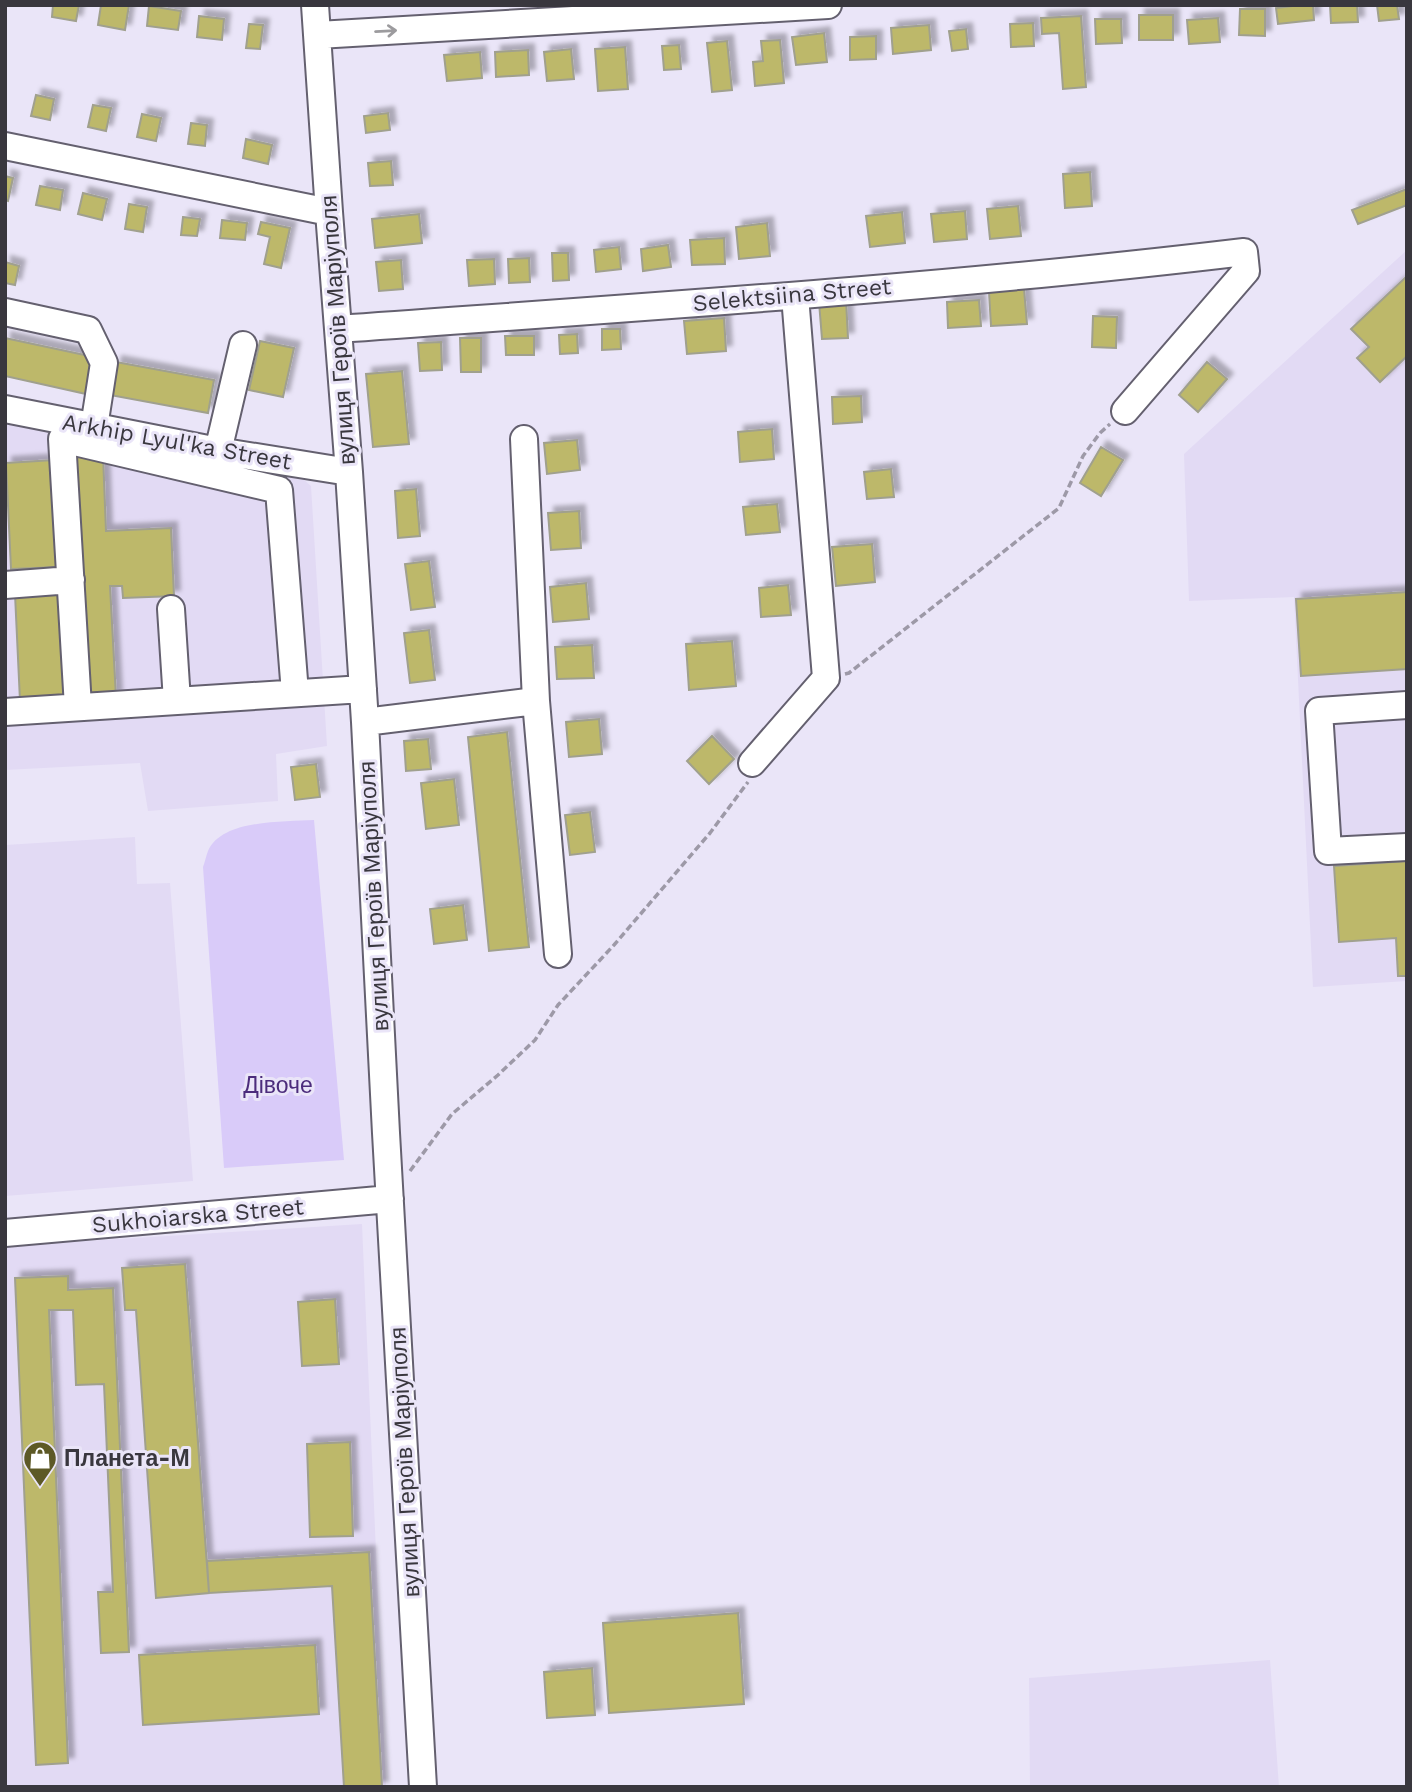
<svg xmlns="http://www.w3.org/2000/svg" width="1412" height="1792" font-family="'Work Sans',sans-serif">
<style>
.built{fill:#e2daf4}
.green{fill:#d9cbf9}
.building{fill:#bdb86a;stroke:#a0a08e;stroke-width:2;filter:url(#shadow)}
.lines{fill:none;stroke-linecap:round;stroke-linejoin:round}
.minor-casing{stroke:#64606f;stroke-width:30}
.path{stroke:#9d99a7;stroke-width:3.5;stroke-dasharray:7 3.5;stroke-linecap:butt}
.minor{stroke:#fff;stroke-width:26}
.oneway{stroke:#9c9b9e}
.labels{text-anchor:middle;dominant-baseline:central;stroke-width:6;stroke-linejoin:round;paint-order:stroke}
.street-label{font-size:23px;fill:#39373e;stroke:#eae5f8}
.park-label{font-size:23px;fill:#4c2c7c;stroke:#eae5f8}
.poi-label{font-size:23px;font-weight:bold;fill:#39373e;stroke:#eae5f8;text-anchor:start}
</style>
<defs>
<filter id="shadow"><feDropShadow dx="6" dy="-6" stdDeviation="2" flood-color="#0004"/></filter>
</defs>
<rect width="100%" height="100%" fill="#eae5f8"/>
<path class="built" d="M1407 250V981L1313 987 1294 597 1189 601 1184 454Z
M5 421 304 480 311 486 327 746 276 754 278 801 148 811 140 763 5 770Z
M135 837 137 884 170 883 193 1181 5 1196V845Z
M362 1224 386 1787H5V1246Z
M1270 1660 1279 1787H1030L1029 1678Z"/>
<path class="green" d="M314 820 344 1160 224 1168 203 867C205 862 206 856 208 851 222 819 284 822 314 820Z"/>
<path class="building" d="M53 5H79L76 21 52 17Z
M101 5H129L125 30 98 25Z
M1301 5H1313L1314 20 1278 24 1276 8Z
M1330 5H1357L1358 22 1331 23Z
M1377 5H1397L1399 19 1379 21Z
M149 6 181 11 178 30 147 26Z
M1240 9H1265V36L1239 35Z
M1139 15H1173V40H1139Z
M199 16 224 19 222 40 197 37Z
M1081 16 1086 87 1063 89 1059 33 1042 34 1041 18Z
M1218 18 1220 42 1189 44 1187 20Z
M1095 19H1121L1122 43 1096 44Z
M1033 23 1034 46 1011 47 1010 24Z
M249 24 263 25 260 49 246 48Z
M929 25 931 50 893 54 891 28Z
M966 29 968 49 952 51 949 31Z
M824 33 827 62 796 65 792 37Z
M876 36V59L850 60V37Z
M780 40 784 83 755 86 753 62 763 61 761 41Z
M727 41 732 90 712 92 707 43Z
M679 45 681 69 664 70 662 46Z
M625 47 628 89 598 91 595 49Z
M571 49 574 79 547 81 544 52Z
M528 50 529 75 496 77 495 52Z
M480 52 482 78 447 81 444 55Z
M36 95 54 99 50 120 31 116Z
M93 105 111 108 106 131 88 127Z
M388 113 390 130 366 133 364 116Z
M142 114 161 118 156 141 137 137Z
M191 123 207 125 205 146 188 144Z
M246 139 272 145 268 164 243 158Z
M391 161 393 185 370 186 368 163Z
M1090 172 1092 206 1065 208 1063 174Z
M5 176 13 178 8 201 5 200Z
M40 186 63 190 60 210 36 205Z
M1407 189V205L1358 224 1352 210Z
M83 193 107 199 102 220 78 214Z
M129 204 147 207 143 232 125 229Z
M1018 206 1021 236 990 239 987 209Z
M965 211 967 239 934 242 931 214Z
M902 212 905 243 870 247 866 216Z
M419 214 422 243 375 248 372 219Z
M183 217 200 219 197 236 181 235Z
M222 220 247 223 245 240 220 238Z
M261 222 290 228 281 268 264 264 270 237 258 234Z
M767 223 770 256 739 259 736 227Z
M724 238 725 264 692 265 690 240Z
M668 245 671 267 643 271 641 249Z
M619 247 621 269 596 272 594 250Z
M552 253H568L569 280 553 281Z
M529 258 530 282 509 283 508 259Z
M494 259 495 284 469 286 467 260Z
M401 260 403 289 379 291 376 262Z
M5 262 19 266 15 285 5 283Z
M1407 276V356L1380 382 1357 358 1369 347 1351 329Z
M1024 289 1027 324 991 326 989 292Z
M846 300 848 338 822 339 819 302Z
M979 300 981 326 948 328 947 302Z
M1093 316 1117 317 1116 348 1092 347Z
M724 318 726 351 687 354 684 321Z
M602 329H620L621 349 602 350Z
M577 334 578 353 560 354 559 335Z
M505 336H534V355H506Z
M5 338 94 357 86 394 5 376Z
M460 338H481V372H461Z
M260 341 294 348 283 397 249 390Z
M441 342 442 370 420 371 418 343Z
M116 362 214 380 208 413 110 395Z
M1207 362 1227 379 1198 412 1179 395Z
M402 371 409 444 373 447 366 374Z
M861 396 862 422 833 424 832 397Z
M772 429 774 459 740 462 738 432Z
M577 440 580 470 547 474 544 443Z
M1101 447 1123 460 1101 496 1080 483Z
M103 455 106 531 171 528 174 596 123 598 122 586H110L116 697 84 698 72 457Z
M54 460 59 567 11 569 6 463Z
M891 469 894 497 867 499 864 472Z
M416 489 420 536 398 538 395 491Z
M777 504 780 532 746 535 743 507Z
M579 511 581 548 551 550 548 513Z
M872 544 875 582 836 586 832 547Z
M429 561 435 607 411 610 405 564Z
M586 583 589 619 553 622 550 587Z
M788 585 791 615 761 617 759 588Z
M63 592 68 698 20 701 15 594Z
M1407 592V669L1301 676 1296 599Z
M429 630 435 680 410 683 404 633Z
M732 641 736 686 689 690 686 644Z
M592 645 594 678 557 679 555 647Z
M599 719 602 754 569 757 566 722Z
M507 732 529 947 489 951 468 737Z
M712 736 734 759 709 784 687 761Z
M428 739 431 769 406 771 404 741Z
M316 764 320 797 295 800 291 767Z
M454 779 459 825 426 829 421 783Z
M590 812 595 852 570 855 565 815Z
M1407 861V976H1398L1396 938 1339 942 1334 866Z
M463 905 467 940 434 944 430 909Z
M185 1264 209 1593 156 1598 136 1310H125L122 1268Z
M68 1276V1290L113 1288 129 1652 101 1653 98 1592H113L104 1384 76 1385 73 1310H49L68 1763 36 1765 15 1278Z
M335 1299 339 1364 302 1366 298 1302Z
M350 1442 353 1536 310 1537 307 1444Z
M369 1552 382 1787H344L332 1586 209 1593 207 1561Z
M738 1613 744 1704 609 1713 603 1623Z
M315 1645 319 1714 143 1725 139 1655Z
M592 1668 595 1715 547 1718 544 1672Z"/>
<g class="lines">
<g class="minor-casing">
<path id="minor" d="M315 5 329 212 349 472 365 722 386 1133 423 1787
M318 35 828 5
M5 146 329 212
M5 312 88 330 104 363 94 427
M339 329C641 307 943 288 1244 252L1246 271 1125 411
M5 409 218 451 349 472
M524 439 536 701
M218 451 243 345
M5 585 71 580
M171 609 177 701
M1407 705 1319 711 1328 851 1407 847
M78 707 62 439 279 490 295 693
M5 712 363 689
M365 722 536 701 558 954
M752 763 826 678 795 296
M5 1233 390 1199"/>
</g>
<path class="path" d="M845 674 849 673 1059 508 1083 456 1100 433 1110 424
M410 1171 452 1114 498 1075 535 1040 558 1005 614 945 710 833 748 782"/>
<use href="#minor" class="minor"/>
</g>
<defs><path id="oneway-shaft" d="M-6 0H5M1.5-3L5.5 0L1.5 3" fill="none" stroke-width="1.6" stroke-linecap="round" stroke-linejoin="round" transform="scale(1.75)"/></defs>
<use class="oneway" href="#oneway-shaft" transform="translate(386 31) rotate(-3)"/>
<defs>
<g id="shop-pin" transform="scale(1.75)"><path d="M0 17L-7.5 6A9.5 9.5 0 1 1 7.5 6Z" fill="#5d5926" stroke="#eae5f8"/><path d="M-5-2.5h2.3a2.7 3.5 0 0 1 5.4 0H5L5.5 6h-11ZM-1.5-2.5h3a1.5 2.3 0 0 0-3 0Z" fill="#fff"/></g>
</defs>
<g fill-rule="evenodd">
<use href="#shop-pin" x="40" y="1458"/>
</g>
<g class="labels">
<g class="street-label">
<text transform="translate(792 295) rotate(-5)">Selektsiina Street</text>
<text transform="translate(338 330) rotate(-94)">вулиця Героїв Маріуполя</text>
<text transform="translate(177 442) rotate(10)">Arkhip Lyul'ka Street</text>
<text transform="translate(374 896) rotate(-93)">вулиця Героїв Маріуполя</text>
<text transform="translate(198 1216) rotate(-5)">Sukhoiarska Street</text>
<text transform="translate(405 1462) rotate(-93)">вулиця Героїв Маріуполя</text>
</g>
<g class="park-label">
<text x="278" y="1085">Дівоче</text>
</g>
<g class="poi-label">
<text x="64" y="1458">Планета-М</text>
</g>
</g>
<rect width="1412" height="1792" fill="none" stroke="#39373e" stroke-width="14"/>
</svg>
